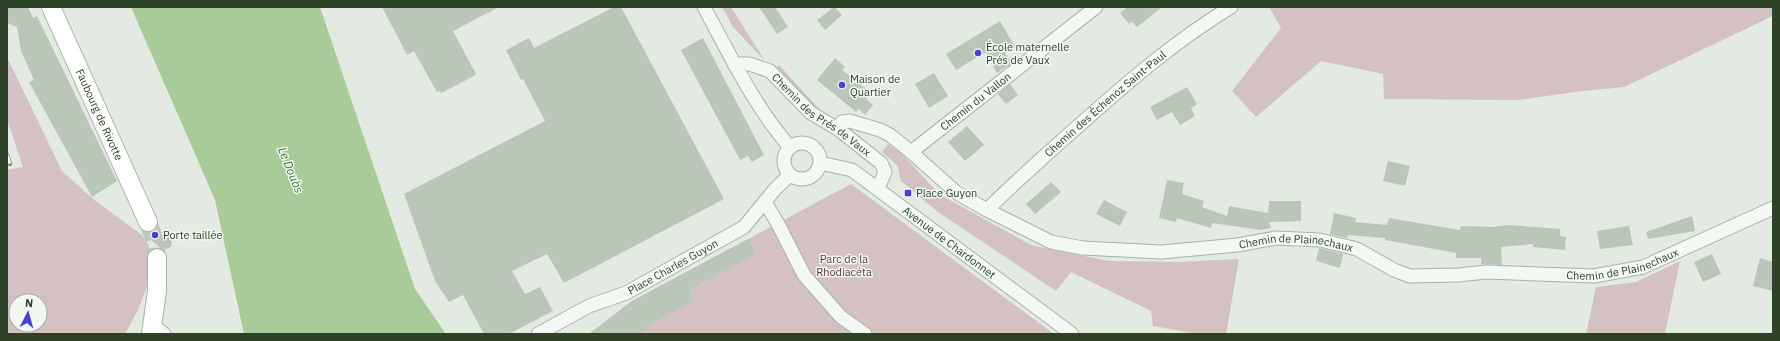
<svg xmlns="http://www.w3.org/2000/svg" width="1780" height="341" font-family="'IBM Plex Sans',sans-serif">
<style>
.green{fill:#d4c2c3;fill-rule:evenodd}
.water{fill:#a9cb9a}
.building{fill:#bac7b8}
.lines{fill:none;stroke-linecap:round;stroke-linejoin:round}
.secondary-tunnel{stroke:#bfc8bc;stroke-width:18;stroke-dasharray:18 9;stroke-linecap:butt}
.street-casing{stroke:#a9b4a6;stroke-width:15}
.secondary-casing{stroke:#a9b4a6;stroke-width:20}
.street{stroke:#f4f8f4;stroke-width:13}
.secondary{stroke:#fff;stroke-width:18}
.rail-casing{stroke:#7e947a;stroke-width:4.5}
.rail{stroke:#f2f7f1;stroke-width:3;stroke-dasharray:9;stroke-linecap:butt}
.poi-dot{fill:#4841d3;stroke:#f2f7f1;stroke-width:1.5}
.labels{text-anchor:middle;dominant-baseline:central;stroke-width:3;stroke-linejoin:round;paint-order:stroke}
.poi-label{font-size:11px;fill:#2d4228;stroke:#f2f7f1;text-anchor:start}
.street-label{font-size:11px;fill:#2d4228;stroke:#f2f7f1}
.park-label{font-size:11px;fill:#5f3535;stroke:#f2f7f1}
.water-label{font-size:12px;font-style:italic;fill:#437831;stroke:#f2f7f1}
</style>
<rect width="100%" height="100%" fill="#e3eae1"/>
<path class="green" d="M722 7H731L765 61 733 27Z
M1269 7H1773V16L1624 87 1583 91 1518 100 1384 99 1383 74 1321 61 1256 117 1232 91 1281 28Z
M7 57 62 171 93 199 142 235 149 246 148 283 138 310 125 334H7V170L23 167 7 119ZM16 301H40V325H16Z
M779 65 821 111H815L774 70Z
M888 144 902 154 939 194 1031 245 1109 261 1178 262 1239 259 1226 334H1198L1153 326 1151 311 1071 272 1056 291 938 212 901 181 898 166 882 152Z
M851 184 1054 334H589L632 301Z
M1680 261 1665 334H1586L1596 287 1636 282Z"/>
<path class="water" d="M131 7H320L415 289 446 334H244L215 200Z"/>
<path class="building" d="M7 7H28L33 18 37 16 117 181 92 197 29 82 34 80 21 51 17 27 7 23Z
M382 7H499L453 31 476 74 474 76 441 93 440 91 437 92 414 51 407 55Z
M614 7H621L724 199 564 283 547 254 512 271 525 294 540 287 553 311 509 334H484L463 295 449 302 435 281 404 194 545 121 523 79 521 80 506 50 529 38 534 48Z
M759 7H775L788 27 777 34Z
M834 7H835L842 15 825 30 817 20Z
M1127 7H1162L1137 27 1132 22 1129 24 1120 13Z
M1000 21 1015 47 1005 53 1012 63 997 73 986 52 956 70 946 54Z
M703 38 764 155 752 162 748 156 740 160 681 50Z
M835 58 845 67 842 70 871 93 866 99 873 105 865 115 859 109 856 112 817 80Z
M934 73 948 96 929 108 915 84Z
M1010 84 1018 95 1006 104 998 94Z
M1187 87 1197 104 1191 108 1195 116 1180 125 1172 112 1157 120 1150 107Z
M967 126 984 145 965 161 948 142Z
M1388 161 1410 166 1405 186 1383 181Z
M1167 180 1184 183 1182 194 1204 201 1202 207 1227 216 1229 206 1268 213V215L1269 201H1301V221L1269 222 1271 228 1261 230 1212 223 1211 228 1177 218 1176 222 1159 218Z
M1051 182 1061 192 1035 214 1026 204Z
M1104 200 1127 212 1120 226 1096 214Z
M1334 213 1356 218 1355 222 1387 225 1389 218 1460 230 1461 226 1492 227 1509 225 1560 229V236L1566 237 1565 250 1533 247V244L1501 247 1502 265 1481 264V258H1456V253L1385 240V238L1348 235 1347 238 1330 234Z
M1692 216 1695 231 1648 239 1646 232Z
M1629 226 1633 245 1600 249 1597 231Z
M143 233 168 235 172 242 171 247 163 250Z
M748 239 756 254 689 290 694 301 647 326 648 328 639 334H589L632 301Z
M1319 248 1343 254 1340 268 1316 261Z
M1712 254 1721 274 1703 282 1694 262Z
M1760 258 1773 262V291L1753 286Z"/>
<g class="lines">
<path class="secondary-tunnel" d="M148 222 155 241 157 258"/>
<g class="street-casing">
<g id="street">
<path d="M704 7C729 53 755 108 790 147"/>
<path id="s1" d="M734 64H749L770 71 811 113 838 129 881 163 885 172 878 188"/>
<path id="s2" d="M838 129 842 122 850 121 880 130 890 135 911 152 957 193 987 210 1051 242 1083 248 1161 252 1238 245 1276 238 1320 240 1357 249 1394 270 1410 276 1458 275 1486 272 1594 276 1643 267 1773 208"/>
<circle cx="802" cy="161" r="18"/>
<path id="s3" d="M911 152 1096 7"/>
<path id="s4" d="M820 163 852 170 1072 334"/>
<path d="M765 202 778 224 804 275 841 317 865 334"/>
<path id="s5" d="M987 210C1018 179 1051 150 1084 121 1130 80 1178 39 1231 7"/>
<path d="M152 325 164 334"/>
<path id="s6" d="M538 334 589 306 626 293 744 227 776 188 790 175"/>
</g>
</g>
<g class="secondary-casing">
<g id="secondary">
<path id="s7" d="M51 7 148 222"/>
<path d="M151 334 157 291V258"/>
</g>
</g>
<use href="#street" class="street"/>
<use href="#secondary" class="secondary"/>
<g class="rail-casing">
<path id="rail" d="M7 155 10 164"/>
</g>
<use href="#rail" class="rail"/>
</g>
<g class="poi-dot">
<circle cx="978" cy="53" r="4"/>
<circle cx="842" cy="85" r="4"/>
<rect x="904" y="189" width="8" height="8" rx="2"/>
<circle cx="155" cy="235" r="4"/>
</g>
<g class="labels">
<g class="poi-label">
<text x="986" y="47">École maternelle<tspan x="986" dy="13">Prés de Vaux</tspan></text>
<text x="850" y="79">Maison de<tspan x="850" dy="13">Quartier</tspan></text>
<text x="916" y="193">Place Guyon</text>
<text x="163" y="235">Porte taillée</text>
</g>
<g class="street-label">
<text stroke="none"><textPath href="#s3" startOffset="82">Chemin du Vallon</textPath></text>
<text stroke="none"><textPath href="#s5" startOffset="159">Chemin des Échenoz Saint-Paul</textPath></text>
<text stroke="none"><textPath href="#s7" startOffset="118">Faubourg de Rivotte</textPath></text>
<text stroke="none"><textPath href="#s1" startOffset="105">Chemin des Prés de Vaux</textPath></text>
<text stroke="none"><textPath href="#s4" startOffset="154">Avenue de Chardonnet</textPath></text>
<text stroke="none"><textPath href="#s2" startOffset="500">Chemin de Plainechaux</textPath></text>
<text stroke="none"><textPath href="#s2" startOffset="836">Chemin de Plainechaux</textPath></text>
<text stroke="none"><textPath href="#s6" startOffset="151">Place Charles Guyon</textPath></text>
</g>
<g class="park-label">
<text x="844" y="259">Parc de la<tspan x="844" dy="13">Rhodiacéta</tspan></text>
</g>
<g class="water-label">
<text transform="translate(291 170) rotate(68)">Le Doubs</text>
</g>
</g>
<rect width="1780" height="341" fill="none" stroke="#2d4228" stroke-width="16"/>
<g transform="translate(28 313) rotate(6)"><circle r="19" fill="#f2f7f1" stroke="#a3afa1"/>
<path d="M0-3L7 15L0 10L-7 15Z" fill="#4841d3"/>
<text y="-6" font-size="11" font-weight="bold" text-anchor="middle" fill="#2d4228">N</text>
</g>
</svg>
